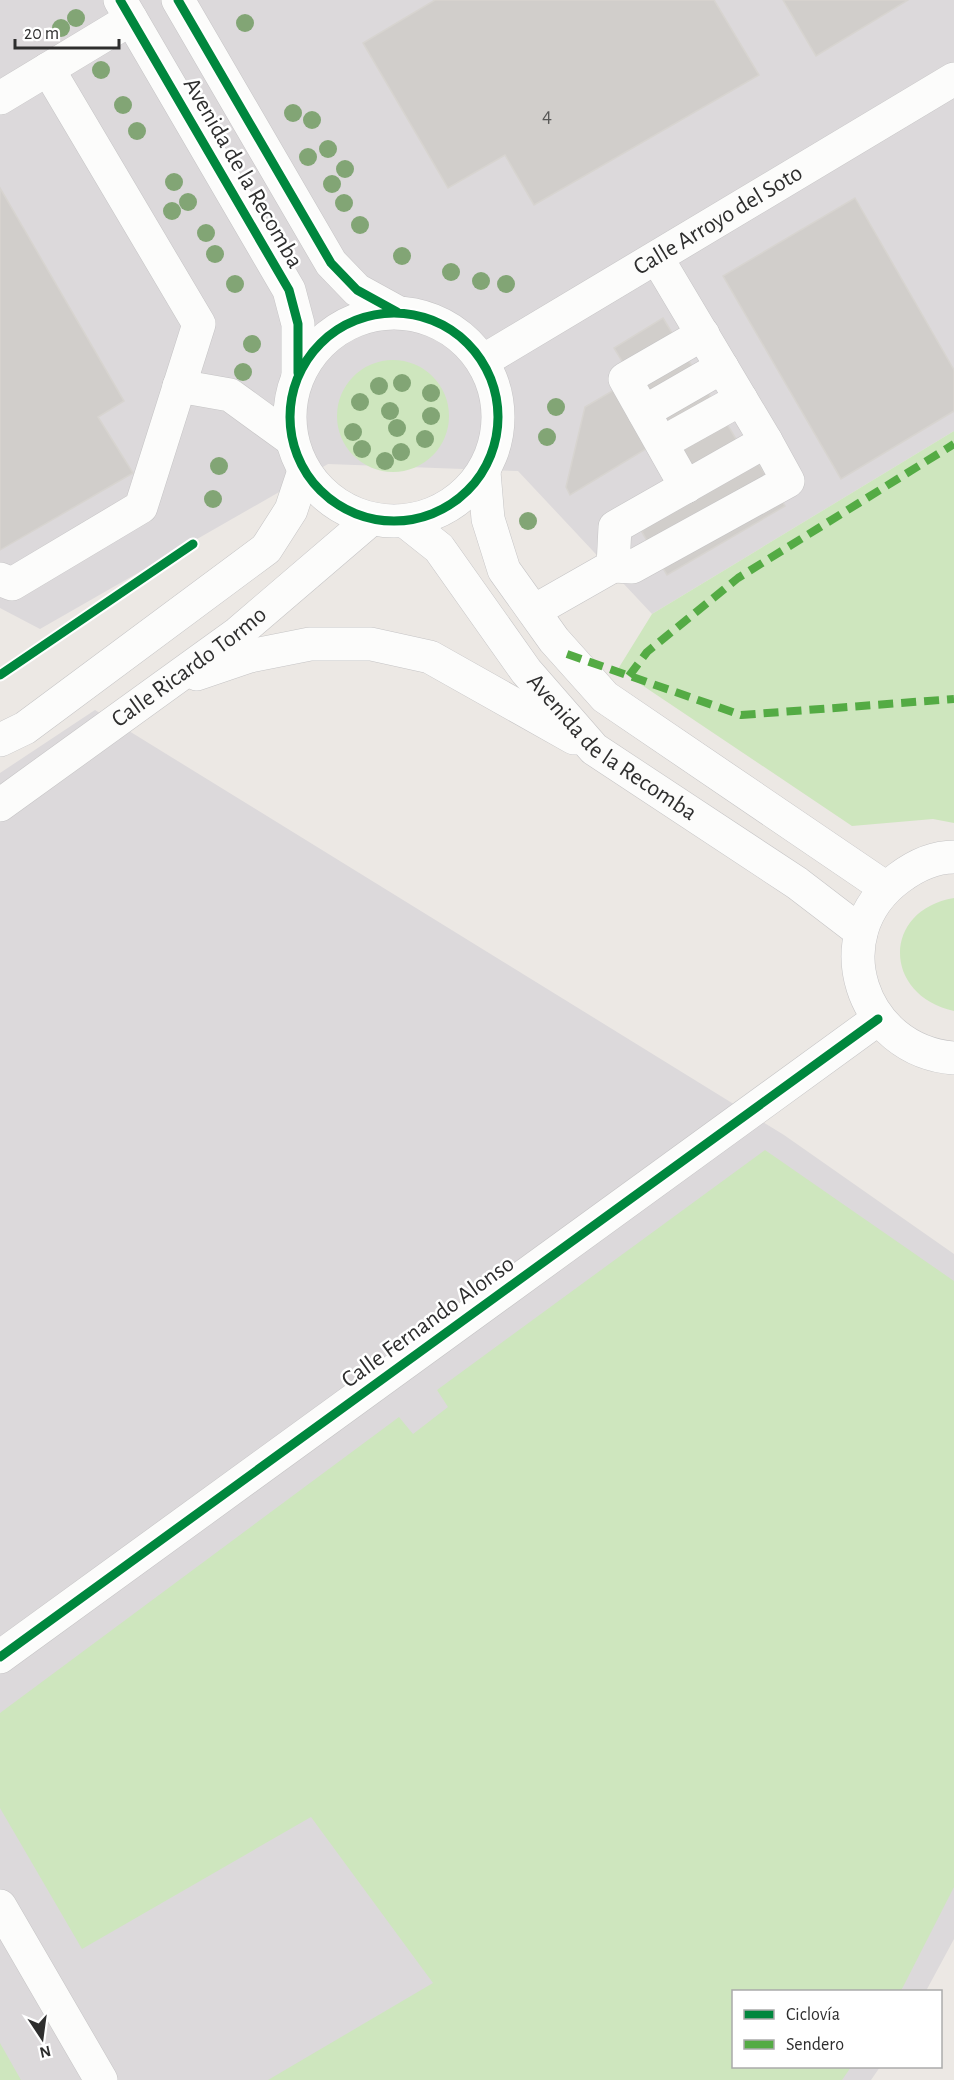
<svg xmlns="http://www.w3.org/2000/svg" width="954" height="2080" font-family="'Alegreya Sans',sans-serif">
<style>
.industrial{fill:#dcd9db}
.green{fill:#cee6be}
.building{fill:#d1cecb;stroke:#d7d4d0;stroke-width:1.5}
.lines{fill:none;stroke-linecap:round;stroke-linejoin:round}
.minor-casing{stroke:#c5c4c5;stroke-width:34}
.minor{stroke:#fcfcfb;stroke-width:33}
.quiet{stroke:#54ab44;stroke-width:8;stroke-dasharray:15 8;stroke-linecap:butt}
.cycleway-casing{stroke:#fff;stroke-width:13}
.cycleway{stroke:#00873e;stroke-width:9}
.tree{fill:#82a575}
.labels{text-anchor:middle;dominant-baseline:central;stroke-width:5;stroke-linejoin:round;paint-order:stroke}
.number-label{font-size:21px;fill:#585857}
.street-label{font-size:24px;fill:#2e2e2e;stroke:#fff}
</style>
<rect width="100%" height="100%" fill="#ece8e4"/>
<path class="industrial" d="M0 0H954V431L652 614 518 471 328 464 40 629 0 608Z
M95 710 784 1135 954 1254V1939L926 1991 734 1992V2066L880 2067 871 2080H0V773Z"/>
<path class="green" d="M337 416a56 56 0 1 1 112 0a56 56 0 1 1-112 0Z
M954 431V823L933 819 852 826 618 669 652 614Z
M954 898V1011C882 995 882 910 954 898Z
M765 1150 954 1281V1887L903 1987 900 1992H734V2066L851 2067 842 2080H268L433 1983 311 1817 82 1949 0 1808V1713L399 1417 413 1434 448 1407 437 1390Z
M0 2043 21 2080H0Z"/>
<path class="building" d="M435 0H714L759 75 534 205 505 155 448 188 363 43Z
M783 0H908L816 56Z
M0 188 124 401 98 417 133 473 0 550Z
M855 198 954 370V411L841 479 723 276Z
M663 318 742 449 690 476 667 436 570 495 566 487 585 407 633 379 614 348Z
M755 458 785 506 667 575 642 532 656 516Z"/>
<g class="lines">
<g class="minor-casing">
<g id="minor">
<path d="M120 0 289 290 298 324V375"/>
<path d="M178 0 331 263 357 290 397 312"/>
<path d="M0 98 131 19"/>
<circle cx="394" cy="417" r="104"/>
<path id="s1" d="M483 361 954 79"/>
<path d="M179 386 230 395 292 440"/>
<path d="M644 412 722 367"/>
<path d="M662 443 741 399"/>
<path d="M484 472 488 519 504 570 554 640 605 697 886 888"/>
<path d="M686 487 625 379 703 334"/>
<path id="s2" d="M405 521 439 548 526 671 594 749 797 883 861 932"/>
<path d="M613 566 632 567 788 481 766 441"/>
<path d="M0 579 12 584 141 507 199 324 48 69"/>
<path d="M534 611 613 566 615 527 766 441 657 258"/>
<path d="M197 674 250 656 310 644H371L430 657 574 738"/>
<path d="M0 740 25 728 266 549 291 510 304 471"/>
<path id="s3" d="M0 805 238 633 370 520"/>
<path d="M954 857C934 857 915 866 899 878 822 935 861 1051 954 1058"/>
<path d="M0 1657 878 1019"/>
<path d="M0 1906 101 2080"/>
</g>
</g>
<use href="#minor" class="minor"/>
<path class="quiet" d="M567 654 741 715 954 699
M629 676 647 652 738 578 954 444"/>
<g class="cycleway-casing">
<path id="cycleway" d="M120 0 289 290 298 324V373
M178 0 331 263 357 290 397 312
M290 417a104 104 0 1 1 208 0a104 104 0 1 1-208 0Z
M0 675 193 544
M0 1657 878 1019"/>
</g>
<use href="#cycleway" class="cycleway"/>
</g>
<g class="tree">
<circle cx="76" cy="18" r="9"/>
<circle cx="245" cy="23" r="9"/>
<circle cx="61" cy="28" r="9"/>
<circle cx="101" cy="70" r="9"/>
<circle cx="123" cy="105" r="9"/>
<circle cx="293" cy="113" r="9"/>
<circle cx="312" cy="120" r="9"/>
<circle cx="137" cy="131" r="9"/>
<circle cx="328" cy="149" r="9"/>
<circle cx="308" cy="157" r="9"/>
<circle cx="345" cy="169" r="9"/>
<circle cx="174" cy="182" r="9"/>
<circle cx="332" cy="184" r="9"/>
<circle cx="188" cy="202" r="9"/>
<circle cx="344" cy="203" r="9"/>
<circle cx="172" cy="211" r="9"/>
<circle cx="360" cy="225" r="9"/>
<circle cx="206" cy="233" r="9"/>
<circle cx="215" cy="254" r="9"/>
<circle cx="402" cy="256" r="9"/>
<circle cx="451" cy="272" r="9"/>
<circle cx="481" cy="281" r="9"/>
<circle cx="235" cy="284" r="9"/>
<circle cx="506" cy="284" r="9"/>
<circle cx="252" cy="344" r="9"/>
<circle cx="243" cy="372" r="9"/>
<circle cx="402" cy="383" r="9"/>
<circle cx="379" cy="386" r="9"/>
<circle cx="431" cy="393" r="9"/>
<circle cx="360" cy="402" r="9"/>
<circle cx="556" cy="407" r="9"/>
<circle cx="390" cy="411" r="9"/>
<circle cx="431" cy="416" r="9"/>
<circle cx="397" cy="428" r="9"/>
<circle cx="353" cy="432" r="9"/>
<circle cx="547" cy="437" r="9"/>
<circle cx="425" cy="439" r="9"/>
<circle cx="362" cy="449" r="9"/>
<circle cx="401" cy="452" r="9"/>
<circle cx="385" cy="461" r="9"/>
<circle cx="219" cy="466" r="9"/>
<circle cx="213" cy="499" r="9"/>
<circle cx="528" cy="521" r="9"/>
</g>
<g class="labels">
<g class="number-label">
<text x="547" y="115">4</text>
</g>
<g class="street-label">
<text transform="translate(243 173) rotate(60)">Avenida de la Recomba</text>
<text stroke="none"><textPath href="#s1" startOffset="274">Calle Arroyo del Soto</textPath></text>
<text stroke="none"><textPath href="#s3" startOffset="234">Calle Ricardo Tormo</textPath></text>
<text stroke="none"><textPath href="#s2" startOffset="310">Avenida de la Recomba</textPath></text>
<text transform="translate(428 1322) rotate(-36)">Calle Fernando Alonso</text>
</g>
</g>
<rect x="732" y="1990" width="210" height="78" fill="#ffffff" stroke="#ababab" stroke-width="1.5"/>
<rect x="744" y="2010" width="30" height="9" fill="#00873e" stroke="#ababab" stroke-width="1.5"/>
<text x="786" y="2020" font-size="18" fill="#2e2e2e">Ciclovía</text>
<rect x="744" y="2040" width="30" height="9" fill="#54ab44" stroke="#ababab" stroke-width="1.5"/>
<text x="786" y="2050" font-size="18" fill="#2e2e2e">Sendero</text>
<g transform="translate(42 2038) rotate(167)" stroke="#ffffff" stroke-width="4.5" paint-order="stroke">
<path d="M0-4.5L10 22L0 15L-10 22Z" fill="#2e2e2e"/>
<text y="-9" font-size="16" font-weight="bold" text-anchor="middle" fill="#2e2e2e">N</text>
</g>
<path d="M15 39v9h104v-9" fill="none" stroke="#2e2e2e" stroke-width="3"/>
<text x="24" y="39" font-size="18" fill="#2e2e2e" stroke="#ffffff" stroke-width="4.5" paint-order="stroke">20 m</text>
</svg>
